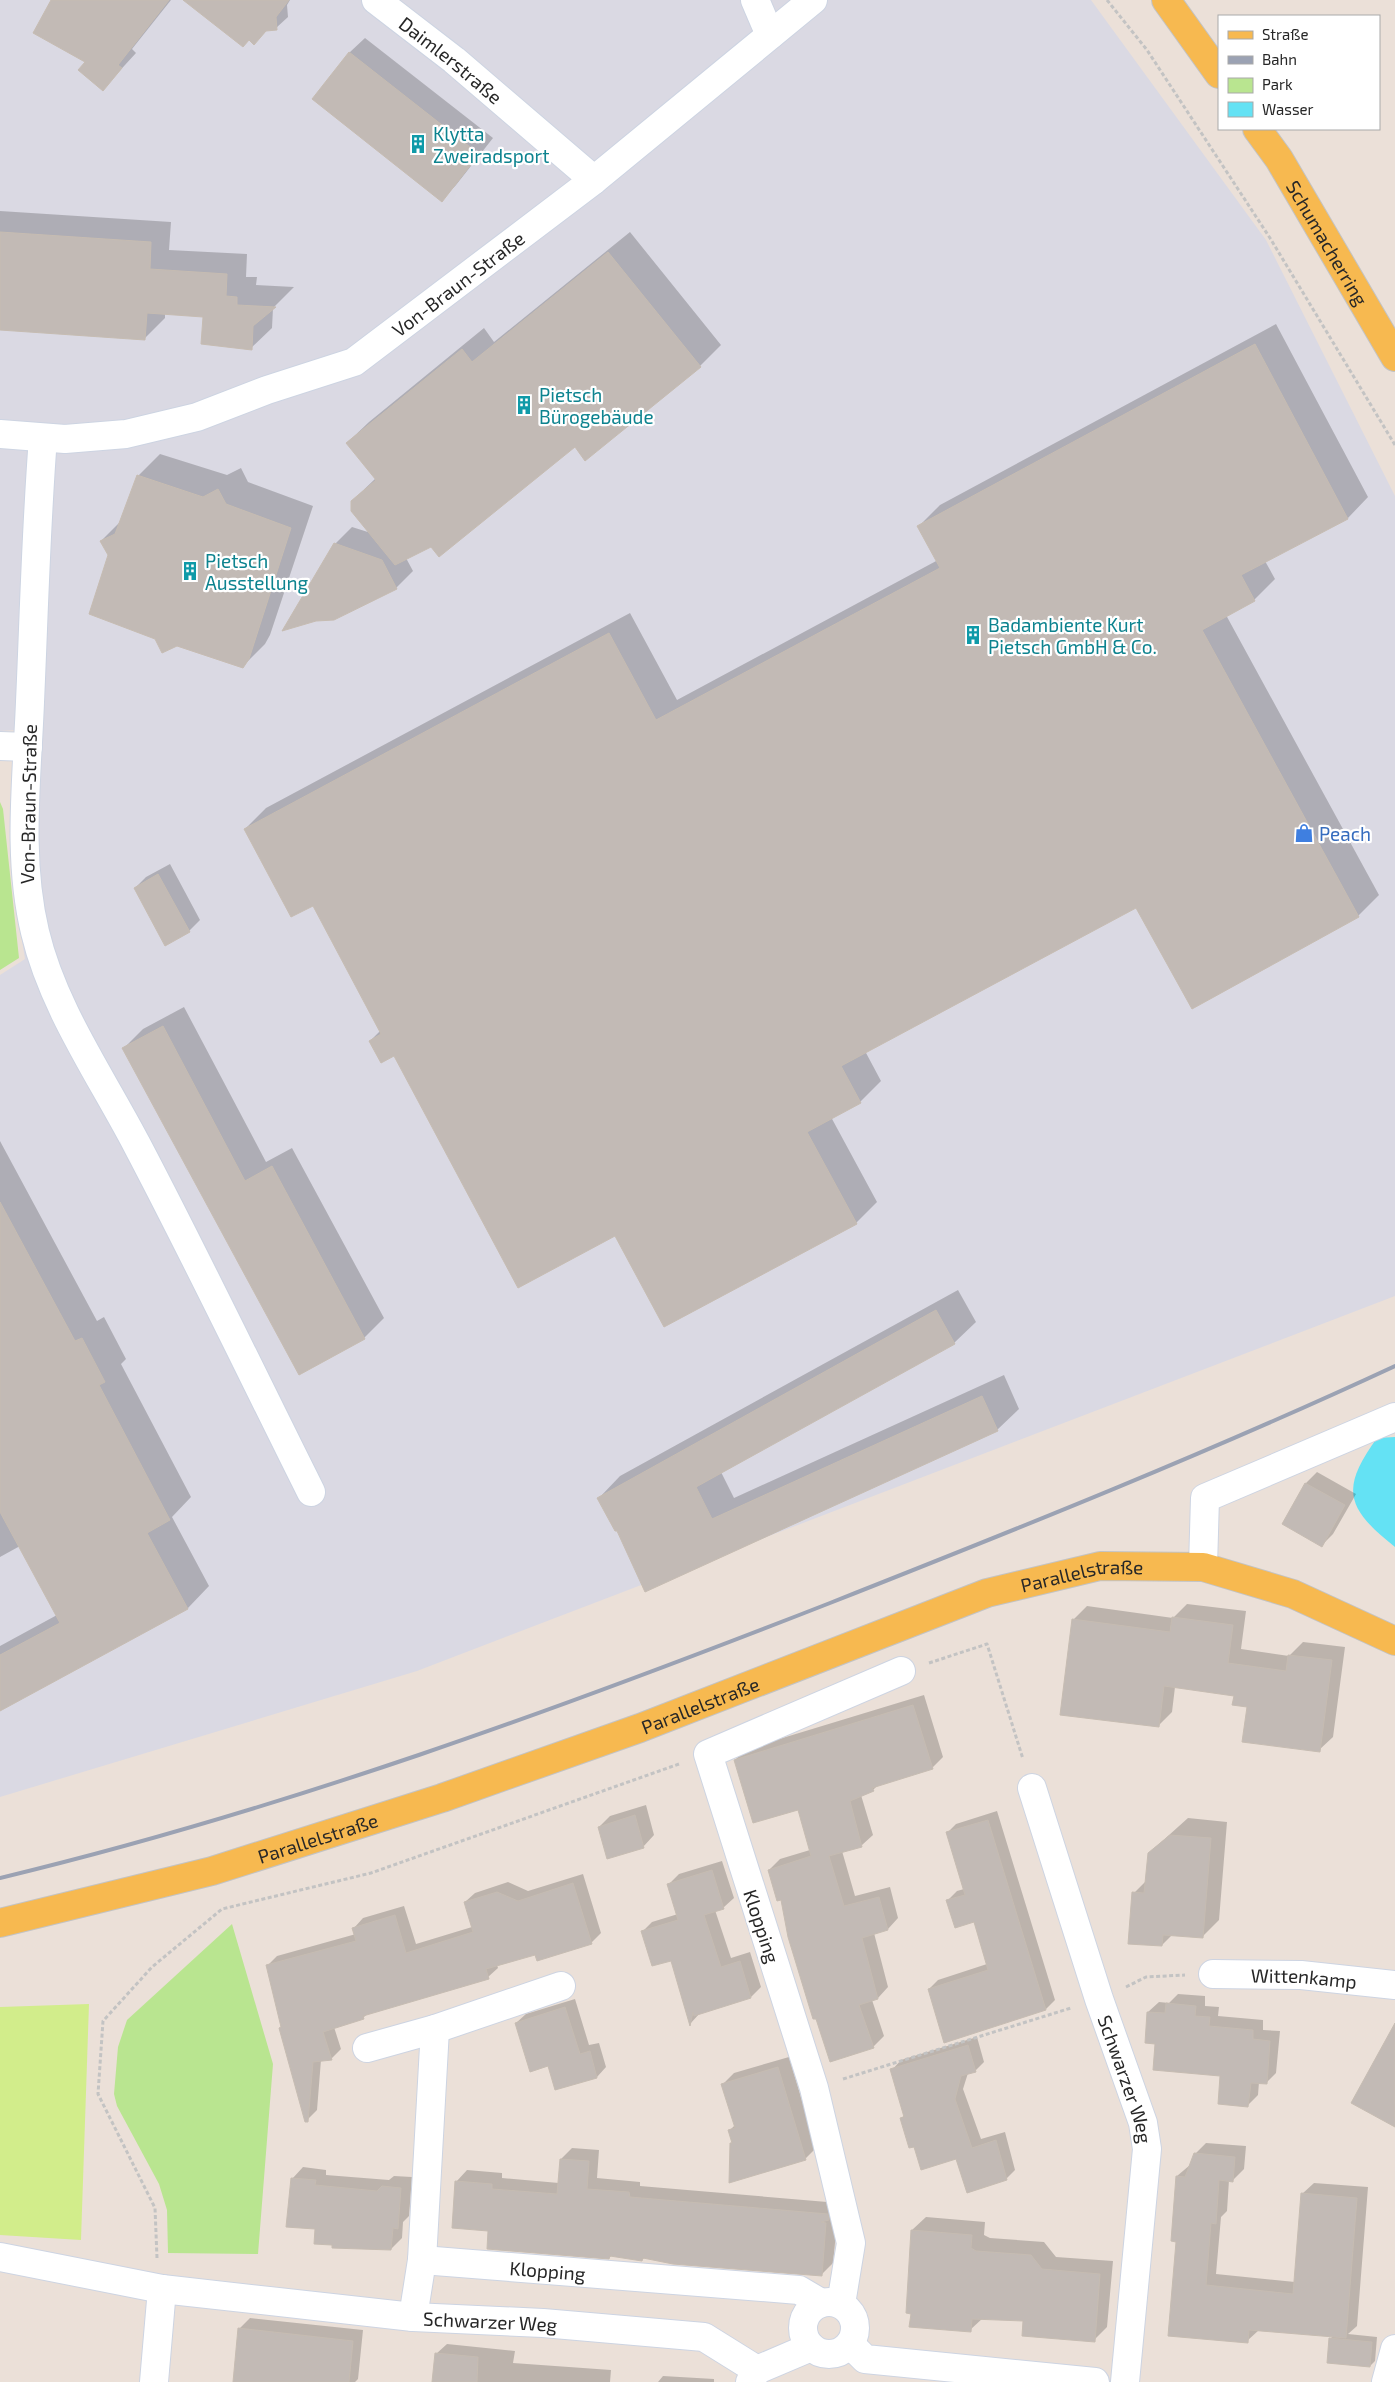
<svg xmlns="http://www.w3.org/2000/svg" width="1395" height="2382" font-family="'Exo 2',sans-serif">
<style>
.industrial{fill:#dad9e3}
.green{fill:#b9e590}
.pitch{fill:#d2ed8b}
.water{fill:#64e2f4}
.shadow{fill:#0003}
.building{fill:#c2bab5;stroke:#c6bcb2}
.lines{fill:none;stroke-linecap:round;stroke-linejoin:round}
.minor-casing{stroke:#cdd4e2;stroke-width:30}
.major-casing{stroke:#c3c3c3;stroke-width:30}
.path{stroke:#c3c3c3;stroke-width:3;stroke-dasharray:4 2.5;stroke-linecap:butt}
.minor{stroke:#fff;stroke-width:28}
.major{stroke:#f7b950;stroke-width:28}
.rail{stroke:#9ba2b3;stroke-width:4}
.labels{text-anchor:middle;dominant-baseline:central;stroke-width:4.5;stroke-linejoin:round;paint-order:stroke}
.street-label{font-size:19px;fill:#272727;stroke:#fff}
.culture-label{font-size:19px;fill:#0d838f;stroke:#fff;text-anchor:start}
.shop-label{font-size:19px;fill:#366cbe;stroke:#fff;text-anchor:start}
</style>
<rect width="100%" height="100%" fill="#ebe0d8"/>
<path class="industrial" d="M0 0H1091L1266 240 1395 496V1296L417 1671 0 1797V975L25 959 11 871 16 730 0 731Z"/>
<path class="green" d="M0 802 3 809 19 958 0 970Z
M232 1924 273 2064 258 2254 168 2253 167 2210 159 2184 117 2106 114 2094 118 2047 127 2020Z"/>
<path class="pitch" d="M89 2004 81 2240 0 2235V2007Z"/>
<path class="water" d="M1395 1437V1547C1346 1508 1340 1489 1377 1438Z"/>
<path class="shadow" d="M53 0H171L132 49 136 53 103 89Z
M210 0H290L287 5 288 17 276 28 268 29 254 43Z
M365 38 493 138 456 185 442 200 314 99 350 52Z
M0 211 171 222 169 250 247 254 246 277H257L256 285 294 287 273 308 272 328 251 348 204 316 165 313V318L145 338 0 329Z
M630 232 721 345 700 366 575 446 431 546 406 558 413 571 396 588 335 544 352 527 371 533 352 501 376 478 347 443 369 422 484 328 494 342Z
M1276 324 1368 497 1348 518 1265 561 1275 579 1254 600 1226 615 1379 895 1358 916 1193 1007 1137 906 865 1051 881 1081 860 1102 831 1117 877 1202 856 1223 615 1234 395 1055 370 1041 381 1030 313 904 245 829 266 808 630 613 677 700 938 560 919 526 940 505Z
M160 454 227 475 241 468 248 482 313 506 270 635 265 644 243 666 109 555 101 541 120 522 138 476Z
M170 864 200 920 189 931 135 888 146 877Z
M184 1007 266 1162 292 1148 384 1318 364 1338 123 1049 143 1029Z
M0 1141 97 1321 104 1317 126 1359 121 1364 191 1497 172 1517 209 1586 188 1608 0 1710V1646L57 1615 20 1546 0 1557Z
M958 1290 976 1322 954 1343 721 1472 734 1498 1004 1375 1019 1409 997 1430 646 1590 618 1529 599 1498 620 1476Z
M1317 1472 1356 1494 1333 1534 1322 1545 1284 1524 1306 1483Z
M1187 1604 1246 1611 1241 1649 1289 1656 1303 1642 1345 1647 1333 1737 1319 1750 1248 1706 1235 1695 1175 1687 1172 1712 1158 1726 1073 1620 1087 1606 1173 1618Z
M924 1695 943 1757 932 1768 879 1784 873 1790 861 1795 873 1835 862 1845 842 1851 855 1896 890 1887 898 1918 888 1929 874 1933 888 1987 878 1998 872 2000 884 2036 873 2047 782 1898 769 1870 780 1859 810 1850 799 1808 735 1760 746 1749Z
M646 1805 654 1835 643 1847 599 1827 610 1816Z
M997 1811 1055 2000 1046 2009 929 1989 938 1980 987 1964 974 1921 948 1900 957 1891 964 1889 947 1833 956 1824Z
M1188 1818 1227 1822 1219 1920 1202 1937 1173 1934 1162 1945 1134 1893 1147 1880 1149 1853Z
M722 1861 734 1898 724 1907 715 1910 731 1958 750 1952 761 1987 751 1997 700 2013 690 2024 671 1959 642 1932 652 1922 678 1914 669 1884 679 1874Z
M583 1874 601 1933 591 1943 536 1953 497 1965 498 1968 488 1977 368 2013 363 2018 334 2027 341 2049 331 2059 321 2060 317 2110 307 2120 267 1966 277 1956 356 1934 354 1928 363 1918 404 1906 416 1944 472 1927 465 1902 475 1893 508 1882 528 1891Z
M1178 1994 1205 1996V2006L1219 2007 1218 2016 1263 2020V2030L1280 2031 1276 2073 1266 2083 1259 2082 1258 2095 1247 2106 1221 2074 1157 2043 1146 2042 1148 2012 1159 2002 1169 2003Z
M575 1999 589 2045 599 2043 606 2067 597 2077 556 2089 549 2065 516 2023 526 2014Z
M977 2037 984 2062 975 2071 968 2073 963 2089 981 2139 1005 2132 1015 2170 1006 2179 957 2158 914 2145 901 2118 905 2115 892 2070 901 2060Z
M789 2057 816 2148 805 2159 731 2143 733 2141 730 2130 735 2125 723 2084 734 2073Z
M1206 2143 1246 2146 1244 2169 1233 2180H1229L1227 2211 1221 2217 1216 2274 1295 2282 1302 2194 1314 2183 1368 2187 1357 2326 1348 2334 1377 2337 1375 2361 1370 2366 1330 2339 1333 2336 1259 2330 1247 2341 1169 2334 1177 2241V2176L1190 2165 1195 2154Z
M572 2148 599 2150 597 2178 640 2182V2186L839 2203 833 2263 822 2274 645 2257 642 2260 612 2255 609 2258 490 2230 456 2182 467 2170 502 2173V2178L559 2183 561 2159Z
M303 2167 326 2170V2175L389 2180 394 2176 412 2177 409 2216 403 2222 402 2238 391 2249 365 2247 362 2249 315 2242 317 2228 292 2179Z
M926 2217 985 2222 984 2235 990 2238 1044 2242 1056 2257 1113 2261 1107 2327 1094 2340 1024 2319 983 2318 970 2330 912 2230Z
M250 2318 363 2330 358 2379 355 2382H234L239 2329Z
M447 2344 515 2351 513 2363 611 2370 610 2382H434L436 2354Z
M663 2376 714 2379V2382H658Z"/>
<path class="building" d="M51 0H169L118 65 122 68 103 91 78 70 85 62 33 33Z
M183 0H289L276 17 277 30 266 31 254 45 249 40 243 47Z
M349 52 479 154 442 202 312 99Z
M0 232 151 242 150 269 227 274 226 296 237 297V305L276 307 253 326 252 350 201 344 203 317 147 313 145 340 0 330Z
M608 252 701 367 585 461 575 447 439 557 431 547 395 565 351 511V501L376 480 346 443 462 349 472 362Z
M1255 344 1348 519 1241 575 1255 601 1202 630 1359 917 1192 1009 1136 908 841 1066 861 1103 807 1132 857 1224 664 1327 615 1236 518 1288 394 1056 381 1063 369 1041 381 1034 313 906 291 917 244 829 609 633 656 720 940 568 917 526Z
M137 475 203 497 218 489 226 504 291 528 249 659 243 668 177 646 162 653 155 639 89 614 108 555 100 541 115 534Z
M334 543 382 560 397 589 334 620 316 621 282 631Z
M158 874 190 932 165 946 134 888Z
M163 1026 245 1181 272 1166 365 1339 299 1375 122 1048Z
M0 1202 75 1341 82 1338 105 1382 99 1385 170 1520 147 1533 188 1609 0 1711V1655L60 1623 0 1512Z
M936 1310 955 1344 696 1487 712 1519 982 1396 998 1431 645 1592 617 1531H615L597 1498Z
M1305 1483 1345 1505 1322 1547 1282 1524Z
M1172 1617 1233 1625 1228 1663 1286 1671 1288 1655 1332 1660 1320 1752 1242 1742 1247 1707 1232 1705 1234 1696 1164 1686 1159 1727 1060 1715 1072 1619 1170 1632Z
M913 1705 933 1769 872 1788 874 1791 850 1801 862 1847 829 1856 844 1906 879 1897 888 1930 862 1938 878 1999 859 2005 874 2048 830 2062 816 2019H813L788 1937 781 1900 777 1901 768 1870 811 1856 798 1810 753 1823 734 1760Z
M635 1815 644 1848 607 1859 598 1827Z
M988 1820 1046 2010 944 2043 928 1989 988 1970 974 1922 955 1928 946 1900 965 1895 946 1832Z
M1170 1835 1211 1838 1203 1938 1163 1935 1162 1946 1128 1944 1132 1892 1144 1893 1148 1853Z
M712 1870 724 1909 704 1915 721 1967 740 1961 751 1998 694 2016 693 2012 690 2026 671 1961 652 1966 641 1931 678 1920 667 1884Z
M573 1883 592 1944 537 1961 535 1955 486 1969 489 1979 363 2016 364 2019 323 2032 332 2060 313 2062 308 2122H305L279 2028 281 2027 266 1965 356 1941 352 1928 395 1915 406 1953 473 1932 464 1902 497 1892 518 1901Z
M1166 2003 1196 2006 1195 2016 1210 2017 1209 2026 1253 2030V2039L1270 2041 1267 2084 1251 2083 1248 2107 1218 2104 1220 2076 1153 2070 1155 2044 1145 2043 1147 2012 1165 2013Z
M565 2007 580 2054 590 2051 597 2078 555 2090 548 2066 530 2072 515 2023Z
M1395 2023V2127L1351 2103Z
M968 2045 976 2072 961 2076 955 2099 972 2148 996 2140 1007 2180 967 2193 956 2159 921 2170 914 2147 909 2148 900 2118 904 2117 890 2069Z
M778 2067 806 2160 729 2183 730 2143H732L728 2130 735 2128 721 2084Z
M1194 2153 1235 2157 1233 2182 1219 2180 1216 2224 1211 2223 1206 2285 1293 2294 1301 2193 1357 2198 1346 2338 1249 2330 1248 2343 1168 2336 1176 2242 1171 2241 1176 2176 1185 2177Z
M560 2159 589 2161 587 2189 629 2192 630 2197 828 2214 829 2220 821 2222 826 2223 822 2276 673 2264 643 2258 642 2261 610 2256 609 2259 487 2249 488 2231 452 2228 455 2181 492 2184V2189L557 2194Z
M291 2178 316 2180 315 2185 377 2191 382 2186 401 2188 398 2229 393 2228 391 2250 332 2248V2245L314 2244 315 2229 286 2227Z
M911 2230 972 2235 971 2248 976 2251 1031 2255 1042 2269 1100 2274 1095 2342 1022 2336 1023 2321 972 2319 971 2332 909 2327 911 2314 906 2313Z
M238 2328 353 2341 349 2382H233Z
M1329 2338 1372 2342 1370 2367 1327 2363Z
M435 2353 478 2357 477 2382H432Z"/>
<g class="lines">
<g class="minor-casing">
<g id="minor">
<path id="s1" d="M376 0 454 60 594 180"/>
<path d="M755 0 770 35"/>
<path id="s2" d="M0 434 65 439 126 434 197 417 267 390 354 362 594 180 813 0"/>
<path d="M43 438C36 526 34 614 30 702 27 779 17 857 35 932 53 1008 101 1076 137 1145 197 1259 253 1376 311 1492"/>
<path d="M0 746 28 747"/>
<path d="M1203 1567 1205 1498 1395 1417"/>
<path id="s3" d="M1032 1788 1099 1999 1143 2123 1147 2149 1125 2382"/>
<path id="s4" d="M1213 1974 1301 1975 1395 1985"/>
<path d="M367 2048 435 2029 561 1986"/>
<path id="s5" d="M0 2257 162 2289 413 2317 543 2323 704 2337 757 2370"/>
<path id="s6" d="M422 2260 799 2290 821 2303"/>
<circle cx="829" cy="2328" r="26"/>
<path d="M841 2304 851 2243 814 2088 708 1754 901 1671"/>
<path d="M413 2317 422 2260 435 2029"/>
<path d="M850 2344 865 2359 1095 2382"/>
<path d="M154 2382 162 2289"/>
<path d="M750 2382 757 2370 811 2347"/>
<path d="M1386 2382 1395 2349"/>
</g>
</g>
<g class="major-casing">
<g id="major">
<path d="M1166 0 1219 74"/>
<path id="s7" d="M1257 129 1279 159 1395 357"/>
<path id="s8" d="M0 1923 212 1871 442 1798 640 1728 987 1593 1100 1566 1203 1567 1293 1594 1395 1641"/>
</g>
</g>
<path class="path" d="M1107 0 1147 50 1270 238 1395 445
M929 1663 987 1644 1023 1759
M1126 1987 1146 1977 1185 1975
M843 2079 1071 2008
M157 2258 155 2208 98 2094 103 2021 152 1967 222 1909 371 1873 679 1764"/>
<use href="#minor" class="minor"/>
<use href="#major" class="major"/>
<path class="rail" d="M0 1878C283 1810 559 1709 830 1603 1020 1528 1210 1452 1395 1366"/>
</g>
<defs>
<g id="building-bare" transform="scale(1.5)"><path d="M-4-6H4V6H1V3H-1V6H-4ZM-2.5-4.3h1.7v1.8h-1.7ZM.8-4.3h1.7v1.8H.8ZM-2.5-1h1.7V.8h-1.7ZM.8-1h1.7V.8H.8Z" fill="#0f9aa8" stroke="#fff" stroke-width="2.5" paint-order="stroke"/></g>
<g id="shop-bare" transform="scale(1.5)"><path d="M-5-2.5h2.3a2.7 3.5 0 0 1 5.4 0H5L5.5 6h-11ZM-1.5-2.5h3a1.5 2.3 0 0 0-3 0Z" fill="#3f7fe0" stroke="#fff" stroke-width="2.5" paint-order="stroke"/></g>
</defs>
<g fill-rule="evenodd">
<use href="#building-bare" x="418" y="144"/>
<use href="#building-bare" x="524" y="405"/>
<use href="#building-bare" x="190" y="571"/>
<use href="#building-bare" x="973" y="635"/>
<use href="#shop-bare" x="1304" y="833"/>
</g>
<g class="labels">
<g class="street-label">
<text stroke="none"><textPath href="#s1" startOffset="96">Daimlerstraße</textPath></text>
<text stroke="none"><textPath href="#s7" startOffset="134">Schumacherring</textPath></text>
<text stroke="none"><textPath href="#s2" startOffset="496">Von-Braun-Straße</textPath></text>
<text transform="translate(28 804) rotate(-89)">Von-Braun-Straße</text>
<text stroke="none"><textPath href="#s8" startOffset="1139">Parallelstraße</textPath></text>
<text stroke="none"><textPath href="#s8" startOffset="734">Parallelstraße</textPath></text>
<text stroke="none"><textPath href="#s8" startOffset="329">Parallelstraße</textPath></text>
<text transform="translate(762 1926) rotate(72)">Klopping</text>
<text stroke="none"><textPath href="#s4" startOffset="91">Wittenkamp</textPath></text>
<text stroke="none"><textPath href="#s3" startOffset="306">Schwarzer Weg</textPath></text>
<text stroke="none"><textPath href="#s6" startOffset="126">Klopping</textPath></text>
<text stroke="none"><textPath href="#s5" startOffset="495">Schwarzer Weg</textPath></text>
</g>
<g class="culture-label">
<text x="433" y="133">Klytta<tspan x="433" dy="22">Zweiradsport</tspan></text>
<text x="539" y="394">Pietsch<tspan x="539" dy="22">Bürogebäude</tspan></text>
<text x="205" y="560">Pietsch<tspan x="205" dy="22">Ausstellung</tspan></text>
<text x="988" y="624">Badambiente Kurt<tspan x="988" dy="22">Pietsch GmbH &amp; Co.</tspan></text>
</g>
<g class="shop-label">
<text x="1319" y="833">Peach</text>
</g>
</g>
<rect x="1218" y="15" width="162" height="115" fill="#ffffff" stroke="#a9a9a9"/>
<rect x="1228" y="31" width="25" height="8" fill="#f7b950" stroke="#a9a9a9"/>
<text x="1262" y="40" font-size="15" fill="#272727">Straße</text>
<rect x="1228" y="56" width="25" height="8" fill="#9ba2b3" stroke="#a9a9a9"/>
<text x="1262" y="65" font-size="15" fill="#272727">Bahn</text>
<rect x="1228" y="78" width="25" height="15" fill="#b9e590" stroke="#a9a9a9"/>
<text x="1262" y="90" font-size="15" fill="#272727">Park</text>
<rect x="1228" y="102" width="25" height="15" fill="#64e2f4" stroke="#a9a9a9"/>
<text x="1262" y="115" font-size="15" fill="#272727">Wasser</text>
</svg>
